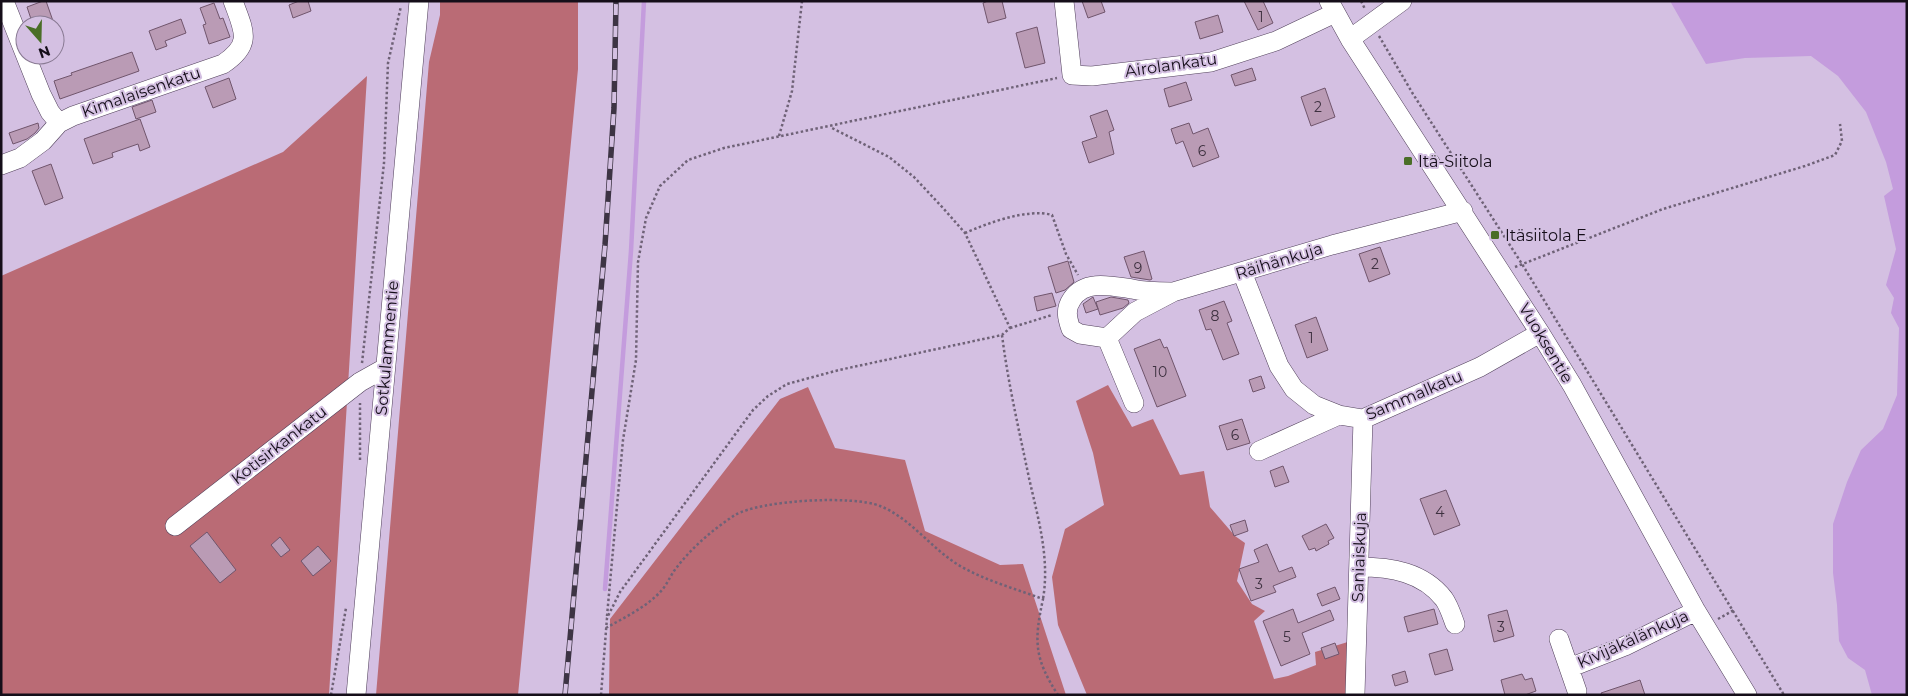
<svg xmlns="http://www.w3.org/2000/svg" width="1908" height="696" font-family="Montserrat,sans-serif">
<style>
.forest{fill:#ba6b75}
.water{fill:#c49cdd}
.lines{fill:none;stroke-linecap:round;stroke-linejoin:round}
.stream{stroke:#c49cdd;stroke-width:4.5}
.building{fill:#ba9bb5;stroke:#70556c}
.minor-casing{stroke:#51405b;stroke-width:20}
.path{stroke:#6f6277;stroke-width:2.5;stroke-dasharray:2.5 2.5;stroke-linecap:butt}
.minor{stroke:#fff;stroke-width:19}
.rail-casing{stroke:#3d3444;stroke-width:5.5}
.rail{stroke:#d4c0e2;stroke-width:4;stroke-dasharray:11;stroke-linecap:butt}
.poi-dot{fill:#4a6e27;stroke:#d4c0e2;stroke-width:2}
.labels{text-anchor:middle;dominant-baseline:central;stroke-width:4;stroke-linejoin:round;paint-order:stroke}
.number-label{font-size:14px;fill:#3e3140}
.street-label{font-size:16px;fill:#150e19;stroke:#d4c0e2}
.poi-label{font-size:16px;fill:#150e19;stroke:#d4c0e2;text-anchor:start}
</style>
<rect width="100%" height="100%" fill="#d4c0e2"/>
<path class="forest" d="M440 1H578V69L518 695H376L429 62 440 15Z
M367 76 329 695H1V276L283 152Z
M1108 385 1132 427 1153 419 1180 475 1204 471 1210 507 1235 536 1245 543 1237 581 1252 604 1265 611 1254 621 1274 679 1288 676 1316 665 1315 652 1351 641 1350 695H1087L1058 625 1052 577 1065 529 1104 505 1093 453 1076 401Z
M808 387 835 448 905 460 925 531 1000 565 1023 564 1066 695H609L610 619 780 399Z"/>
<path class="water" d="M1670 1H1907V695H1872L1865 670 1848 658 1839 641 1837 605 1833 573V524L1847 482 1861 450 1883 429 1897 395 1899 328 1891 313 1894 298 1886 285 1896 249 1884 196 1893 189 1886 162 1866 112 1838 76 1811 56 1745 58 1706 64Z"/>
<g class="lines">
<path class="stream" d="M605 589 631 251 644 1"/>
</g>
<path class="building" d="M43 1H46L53 21 42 25H33L27 7Z
M299 1H308L311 11 293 18 289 5Z
M988 1H1002L1006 18 988 23 983 3Z
M1082 1H1101L1105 12 1088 18Z
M1244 1H1263L1273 23 1258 30Z
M214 3 220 19 223 18 230 37 209 44 203 25 206 24 200 8Z
M1218 15 1223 32 1200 39 1195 22Z
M181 19 186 33 165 41 167 46 156 50 149 31Z
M1037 27 1045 63 1025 68 1016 33Z
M132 52 139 71 60 99 54 81 72 75 71 73Z
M1252 68 1256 80 1235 86 1231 75Z
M229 78 236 99 213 108 205 87Z
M1186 82 1192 100 1169 107 1164 89Z
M1325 88 1335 117 1311 126 1301 97Z
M152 100 156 112 136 119 132 107Z
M1107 110 1114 130 1109 132 1114 154 1089 163 1082 142 1097 137 1090 116Z
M140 119 150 147 140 151 138 144 112 153 113 157 93 164 84 139Z
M38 123 39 128 35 133 27 139 13 144 9 133Z
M1189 123 1193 134 1208 128 1219 157 1193 167 1183 141 1176 144 1171 129Z
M51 164 63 198 45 205 32 171Z
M1380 247 1390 274 1369 282 1359 254Z
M1144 251 1152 279 1150 280 1131 277 1124 257Z
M1068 261 1074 282 1065 290 1056 293 1048 267Z
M1052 293 1056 306 1037 311 1034 297Z
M1093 297 1098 309 1086 313 1083 304Z
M1111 297 1128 300 1129 303 1123 308 1100 315 1096 302Z
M1224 301 1232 321 1227 323 1239 354 1223 360 1211 329 1206 330 1199 310Z
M1316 317 1328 350 1307 358 1295 325Z
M1160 339 1164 348 1167 347 1186 396 1157 407 1134 349Z
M1261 376 1265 388 1253 392 1249 380Z
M1242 419 1250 443 1227 450 1219 426Z
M1283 466 1289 482 1275 487 1270 471Z
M1446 490 1460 525 1434 535 1420 499Z
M1245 520 1248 531 1234 536 1230 525Z
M1326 524 1334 538 1328 541 1329 544 1316 551 1315 548 1309 550 1302 536Z
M207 532 236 570 220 583 190 546Z
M280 537 290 550 281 557 271 545Z
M1267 544 1279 572 1292 567 1296 577 1273 586 1276 592 1251 601 1239 569 1259 562 1254 550Z
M318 546 331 561 313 576 301 561Z
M1335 587 1340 599 1322 606 1317 594Z
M1293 609 1298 623 1330 610 1334 620 1302 633 1310 654 1281 666 1263 621Z
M1434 609 1438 624 1408 632 1404 617Z
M1507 610 1514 636 1494 642 1488 615Z
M1335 643 1339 654 1325 659 1321 648Z
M1447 649 1453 670 1435 675 1429 654Z
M1405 671 1408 682 1395 686 1392 675Z
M1522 674 1525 680 1532 678 1536 691 1525 695H1505L1501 680Z
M1640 680 1645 695H1602L1601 693Z"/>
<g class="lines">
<g class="minor-casing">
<path id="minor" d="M4 1 41 94 50 112 59 123
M1064 1 1072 75 1092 76 1211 62 1276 41 1335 13
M1329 1 1350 39 1540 333 1572 385 1696 611 1747 695
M1350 39 1402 1
M1 165 20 158 43 141 59 123 73 116 223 64C253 44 244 31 233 1
M1242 272 1279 366 1294 389 1314 405 1339 415 1363 419 1480 367 1540 333
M1107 338 1135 312 1173 292 1332 245 1463 211
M1107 338 1080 334 1071 329C1067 318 1065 309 1072 299 1085 279 1112 286 1132 289 1145 292 1158 292 1171 292
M1107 338 1134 403
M1259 451 1339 415
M175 526 360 382 385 368
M1359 567C1391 567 1423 572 1444 599 1449 606 1452 616 1455 624
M1559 639 1577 691
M1569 668 1625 646 1696 611
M356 695 419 1
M1355 695 1363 419"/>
</g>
<path class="path" d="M1361 1 1365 9
M1379 36 1413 94 1522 264 1784 695
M779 136 792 91 802 1
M965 233C988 223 1028 208 1052 215L1066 254 1078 275
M1515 267 1663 209 1805 166 1835 155 1842 141 1840 124
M1010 328 1052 315
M1002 335C1008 383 1019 430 1029 478 1038 518 1050 558 1043 599
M362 363 384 163 388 63 401 6
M360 460V403
M607 616 623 440 636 360 638 262 646 218 660 186 688 160 724 148 1057 78
M1718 619 1734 610
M606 628C625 617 647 607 662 590 667 584 670 577 674 571 690 549 712 530 735 515 761 500 853 495 880 506 911 518 933 551 962 567 987 581 1016 589 1043 599 1034 641 1034 658 1058 695
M331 695 346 608
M601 695 607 618 620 592 753 410 768 396 787 384 839 370 1002 335 1010 328 965 233 943 208 914 177 889 157 830 127"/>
<use href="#minor" class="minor"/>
<g class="rail-casing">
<path id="rail" d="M565 695 605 245 614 108 616 1"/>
</g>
<use href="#rail" class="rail"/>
</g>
<g class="poi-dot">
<rect x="1403" y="156" width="10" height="10" rx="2.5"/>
<rect x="1490" y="230" width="10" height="10" rx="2.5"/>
</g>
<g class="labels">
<g class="number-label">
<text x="1261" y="17">1</text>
<text x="1318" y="107">2</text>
<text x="1202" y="151">6</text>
<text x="1375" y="264">2</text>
<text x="1138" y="268">9</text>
<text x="1215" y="316">8</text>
<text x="1311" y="338">1</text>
<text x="1160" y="372">10</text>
<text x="1235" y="435">6</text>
<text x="1440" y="512">4</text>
<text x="1259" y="584">3</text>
<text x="1501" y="627">3</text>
<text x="1287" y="637">5</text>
</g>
<g class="street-label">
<text transform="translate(1171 65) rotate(-8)">Airolankatu</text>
<text transform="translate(141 92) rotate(-19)">Kimalaisenkatu</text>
<text transform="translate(1279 261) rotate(-17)">Räihänkuja</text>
<text transform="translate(1546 343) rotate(59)">Vuoksentie</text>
<text transform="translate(387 348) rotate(-85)">Sotkulammentie</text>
<text transform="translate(1414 395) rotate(-23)">Sammalkatu</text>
<text transform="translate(279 445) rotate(-38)">Kotisirkankatu</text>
<text transform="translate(1359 557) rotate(-88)">Saniaiskuja</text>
<text transform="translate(1633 639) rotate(-24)">Kivijäkälänkuja</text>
</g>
<g class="poi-label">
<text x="1418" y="161">Itä-Siitola</text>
<text x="1505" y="235">Itäsiitola E</text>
</g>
</g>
<rect width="1908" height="696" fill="none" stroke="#150e19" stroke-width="5"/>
<g transform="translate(40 40) rotate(160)"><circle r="24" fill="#d4c0e2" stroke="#887992"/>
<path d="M0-4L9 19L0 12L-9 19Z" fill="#4a6e27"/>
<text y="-8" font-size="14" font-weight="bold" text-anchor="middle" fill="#150e19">N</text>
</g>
</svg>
